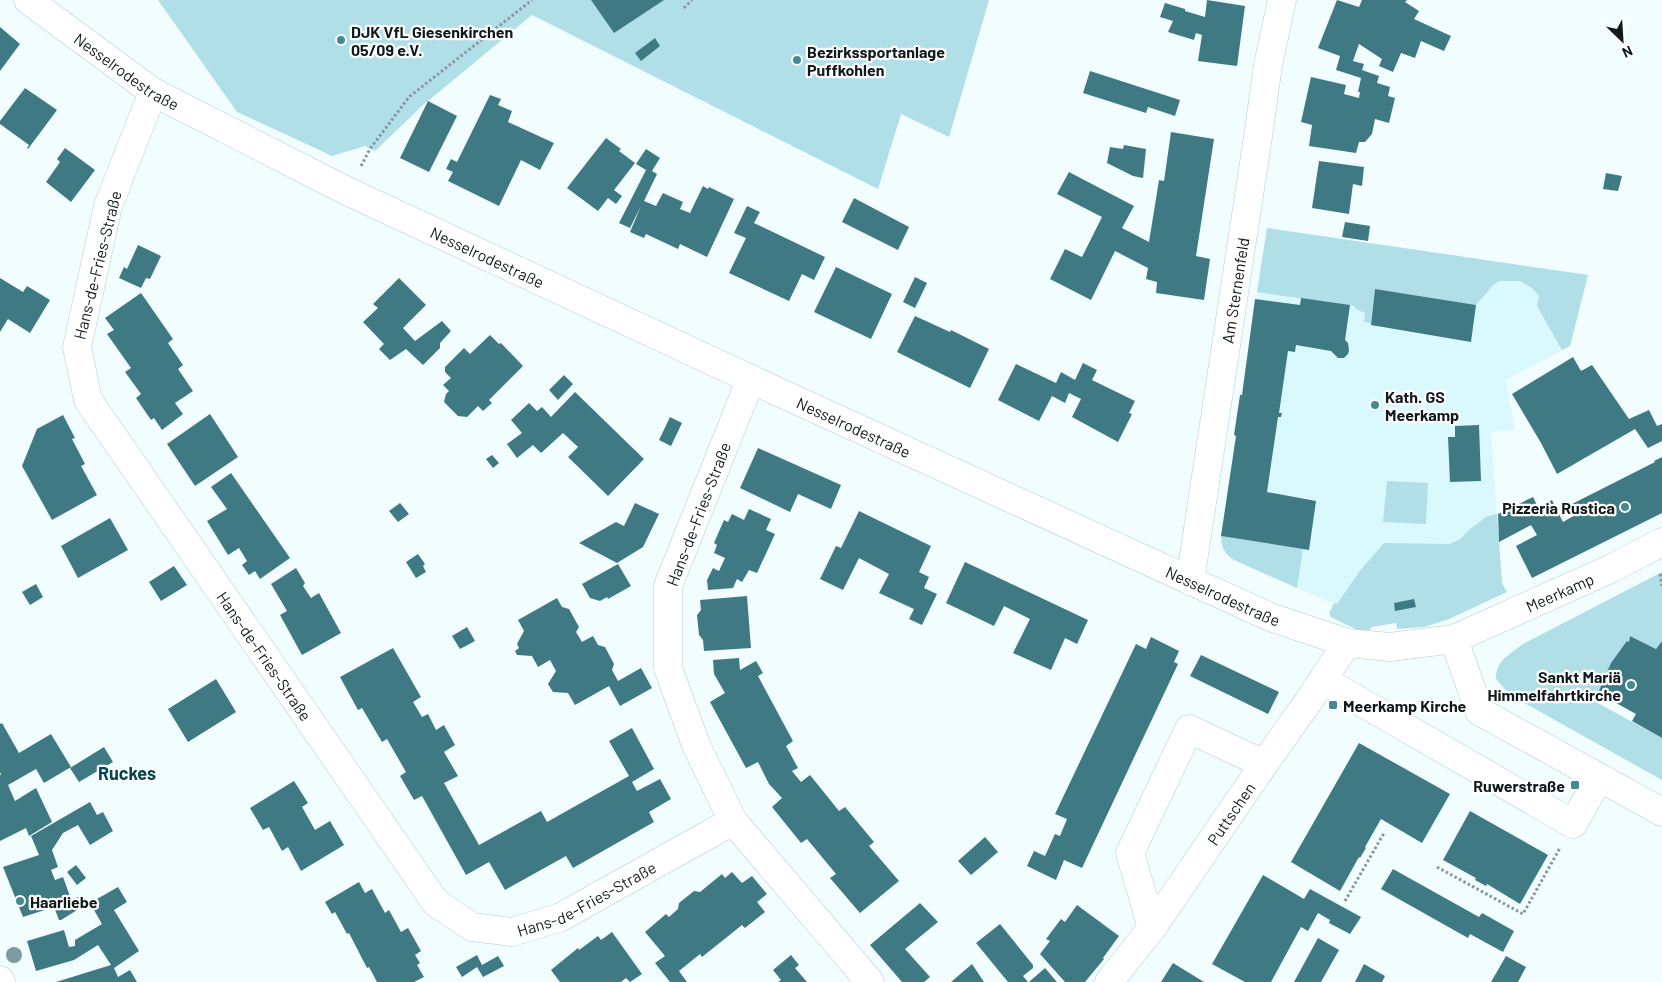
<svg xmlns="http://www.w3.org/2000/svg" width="1662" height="982" font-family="Barlow,sans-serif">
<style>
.built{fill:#daf9fe}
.green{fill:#b0dfe7}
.building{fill:#3f7a84}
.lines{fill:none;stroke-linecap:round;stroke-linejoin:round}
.minor-casing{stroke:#b2ced2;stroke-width:29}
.major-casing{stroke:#b2ced2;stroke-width:29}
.path{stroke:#8b9698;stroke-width:3;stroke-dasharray:2.5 2.5;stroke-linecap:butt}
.minor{stroke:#fff;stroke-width:28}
.major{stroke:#fff;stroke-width:28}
.tree{fill:#7a9ca1}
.poi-dot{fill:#448a95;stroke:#fff;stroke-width:2}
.labels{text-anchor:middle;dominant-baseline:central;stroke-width:4.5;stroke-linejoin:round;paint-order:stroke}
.poi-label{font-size:16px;font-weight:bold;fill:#101a1c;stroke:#fff;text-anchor:start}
.street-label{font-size:16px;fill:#101a1c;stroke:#fff}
.neighbourhood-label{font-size:18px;font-weight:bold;fill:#05464e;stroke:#fff}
</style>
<rect width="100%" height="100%" fill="#f1fdff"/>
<path class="built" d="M1267 228 1588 275 1570 346 1506 380 1515 430 1491 432 1502 583 1361 615 1297 588 1302 549 1221 536Z"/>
<path class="green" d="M158 0H989L949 137 901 114 878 189 532 15 422 106 375 151 365 146 332 156 237 112Z
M1267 228 1588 275 1570 346 1562 350 1537 306 1539 296 1532 288 1520 281H1500L1494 284 1476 305 1375 289 1371 323 1364 322 1365 313 1356 309 1354 306 1257 292Z
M1387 481 1428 483 1426 524 1383 522Z
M1497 514 1502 583 1507 592 1449 619 1424 627 1397 629 1396 623 1371 627 1370 630H1357L1331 617 1329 613 1334 603 1337 604 1359 572 1384 543 1449 544 1459 540 1469 530 1486 517Z
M1221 536 1303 549 1297 588 1234 560C1225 554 1221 548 1221 536Z
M1662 572V641L1656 649 1630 636 1629 642 1627 641 1594 701 1662 738V780L1510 695 1496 679C1496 660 1509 655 1523 644Z"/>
<path class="building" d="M591 0H664L614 33Z
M1207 0 1245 6 1237 66 1198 61 1202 35 1196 33 1194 40 1168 32 1173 21 1160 17 1165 3 1185 9V11L1205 17Z
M1337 0 1359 7 1362 0H1407L1405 2 1419 11 1414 19 1451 36 1444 51 1421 41 1415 58 1401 53 1393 72 1379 66 1382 59 1359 44 1353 61 1364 64 1362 70 1379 76 1377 83 1390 87 1388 96 1395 98 1389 123 1375 119 1372 134 1365 142H1359L1356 153 1309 146 1312 125 1301 122 1311 77 1346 85 1344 94 1359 98 1360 92H1358L1361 78 1336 70 1340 56 1318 48Z
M0 27 20 44 0 71Z
M655 38 660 46 641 61 635 53Z
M1090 71 1180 100 1175 116 1148 107 1146 113 1083 93Z
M25 88 57 110 28 149 27 148 29 145 0 124V121Z
M490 95 501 99 498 105 512 111 508 122 554 143 540 170 521 160 499 206 448 181 453 172 446 169 451 159 457 162Z
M428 101 457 116 429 172 400 158Z
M1171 132 1214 139 1196 256 1210 259 1204 300 1156 293 1157 282 1146 279 1148 268 1115 251 1091 300 1050 279 1065 249 1082 257 1102 217 1057 194 1069 172 1134 206 1122 228 1149 242 1159 180 1164 181Z
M606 138 621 149 619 151 635 163 614 190 622 196 616 204 608 198 598 211 567 188Z
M1124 145 1146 149 1143 178 1133 176 1107 163 1110 147 1123 149Z
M65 148 95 170 71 202 46 182 60 162 57 159Z
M646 149 660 158 652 171 657 174 644 201 656 206 663 193 683 202 680 209 690 213 703 186 708 189 709 187 734 199 707 257 680 244 678 249 646 234 644 238 630 232 641 206 630 228 619 223 646 170 636 164Z
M1319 161 1364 167 1362 186 1353 184 1349 214 1312 208Z
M1606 173 1622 176 1618 191 1603 189Z
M854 198 909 227 898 250 842 222Z
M747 206 760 212 754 223 825 257 814 280 802 274 789 301 729 273 746 238 734 233Z
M1345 222 1370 226 1368 241 1342 237Z
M138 245 161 256 150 279 146 278 141 288 119 278 124 267 127 269Z
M836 267 892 294 871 339 814 312Z
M915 277 927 283 915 308 903 302Z
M0 278 23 292 27 286 50 300 30 333 8 319 0 332Z
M399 278 426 305 403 328 415 341 442 321 451 331 440 343V348L423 365 406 349 390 360 379 349 384 344 363 322 378 308 373 304Z
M1375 289 1476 305 1471 342 1371 325Z
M141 293 173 339 168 343 183 365 178 369 193 391 175 403 183 414 162 430 154 418 151 420 136 398 141 394 125 372 131 368 107 334 114 330 105 318Z
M1301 298 1350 305 1345 340 1348 343 1349 350 1348 354 1344 358H1338L1331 351 1296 345 1295 352 1288 351 1279 413H1282L1281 417H1278L1267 492 1316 501 1309 550 1221 536 1236 436 1234 435 1240 395H1242L1255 299 1300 305Z
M915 316 950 332 951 330 989 349 970 388 897 352Z
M490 335 499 344 501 343 523 366 489 400 492 403 483 411 478 406 467 417 458 416 444 402 446 394 449 391 443 385 451 378 445 372V367L464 348 470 354Z
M1573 357 1581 371 1592 365 1629 419 1649 410 1657 426 1662 424V441L1648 448 1635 429 1557 474 1541 443 1512 394Z
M1083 363 1097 370 1092 380 1135 401 1129 413 1132 414 1118 442 1072 417 1081 399 1069 393 1065 403 1052 396 1039 421 998 400 1016 364 1056 383 1061 372 1075 380Z
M564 375 573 384 558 400 549 390Z
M575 392 644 459 608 496 568 457 578 447 563 433 541 453 533 445 517 458 507 444 522 433 511 420 529 403 537 411 542 407 551 417Z
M210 414 238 457 195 486 167 444Z
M63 415 75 438 72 439 85 464 81 466 97 495 52 520 22 466 37 429Z
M670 417 682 423 671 446 659 440Z
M1479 425 1481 481 1450 482 1448 437H1455V426Z
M758 448 841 485 831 509 798 494 790 512 740 488Z
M492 455 499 463 493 468 486 459Z
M1662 457V513L1532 578 1516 546 1537 535 1531 525 1499 542 1498 514 1533 497 1538 507 1552 500 1563 522 1577 514 1572 504 1655 462 1654 461Z
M231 473 290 558 260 579 255 571 249 575 242 565 247 561 239 548 228 555 207 521 227 509 211 487Z
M400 503 409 514 398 522 389 511Z
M635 503 659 514 643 547 617 563 579 543 616 522 624 526Z
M749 509 771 519 766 530 775 534 757 573 749 570 742 582 737 579 733 588 708 590 707 580 713 568 719 571 725 558 714 553 717 545 714 543 724 520 728 522 732 514 744 520Z
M859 511 931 546 919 572 929 577 924 588 937 594 922 625 909 619 914 609 879 593 889 574 859 558 843 590 820 579 836 546 841 548Z
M110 518 128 550 78 578 61 546Z
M418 554 425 564 423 566 426 572 416 578 406 562Z
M965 562 1088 620 1077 644 1065 638 1051 670 1013 653 1030 619 1004 606 994 626 946 603Z
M618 564 631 586 608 599 607 597 600 601 590 598 582 584Z
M174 566 187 585 161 601 149 582Z
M296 568 305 583 303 586 311 598 319 593 341 633 302 655 280 615 287 611 271 584Z
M36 584 43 597 30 605 22 592Z
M747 596 751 648 704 651 703 640 699 635 697 615 701 610 700 600Z
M557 598 562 607 569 609 579 627 576 632 582 642 593 636 598 645 605 647 614 664 612 670 618 681 641 668 652 688 620 706 609 686 575 705 568 693 553 692 548 684 556 671 550 660 538 667 532 656 517 655 515 651 519 648 517 644 524 631 518 620Z
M1414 599 1416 607 1395 611 1394 603Z
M467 627 475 641 460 649 452 636Z
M1630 636 1656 649 1662 641V738L1632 721 1636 714 1598 693 1611 663 1627 641 1629 642Z
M1151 637 1179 651 1174 662 1178 664 1082 868 1064 860 1056 880 1027 866 1034 851 1045 856 1055 834 1060 836 1067 819 1055 814 1136 644 1146 649Z
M393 648 421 697 413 702 422 717 428 714 436 730 444 725 455 745 444 752 458 776 444 783 479 845 541 811 547 822 629 776 609 741 632 728 654 769 632 782 637 791 660 779 671 799 649 812 654 822 573 868 566 856 505 890 489 862 466 875 422 796 414 800 400 776 406 772 387 739 382 742 362 708 358 710 340 677Z
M1201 655 1279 692 1268 714 1190 676Z
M739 658 740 670 756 661 763 673 758 676 793 741 786 746 798 768 792 771 801 782 810 775 839 811 845 807 874 842 869 846 899 881 860 913 830 878 836 874 807 839 801 843 772 807 782 798 769 784 758 762 746 768 710 702 725 693 714 674 713 660Z
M216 679 236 712 188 742 168 709Z
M2 723 19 753 51 734 71 767 44 783 36 769 8 785 15 801 36 788 52 822 29 836 26 828 0 841V775H1L0 772V724Z
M1359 743 1450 794 1422 843 1381 819 1365 847 1366 848 1360 858 1359 857 1340 891 1291 862Z
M104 747 113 762 79 782 70 768Z
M294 781 308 803 302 807 315 830 330 821 344 845 301 871 288 847 282 851 269 827 263 830 250 808Z
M90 802 97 815 103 812 113 831 90 845 78 825 63 833 52 850 58 867 51 870 55 880 63 877 71 899 79 897 82 907 61 920H59L54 907 23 917 3 867 39 855 31 836Z
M1470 811 1548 855 1520 904 1487 884 1486 886 1475 880 1476 878 1443 860Z
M985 837 998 852 971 875 958 861Z
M76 865 86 878 77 885 67 872Z
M1393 869 1479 917 1482 913 1514 931 1503 952 1470 934 1468 938 1381 889Z
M732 872 742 883 752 876 767 894 757 902 765 912 745 928 742 925 702 957 700 954 679 971 687 982H670L655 963 665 956 645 932 666 914 669 917 678 909 679 903 694 891 700 892 722 874 725 878Z
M1263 875 1304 899 1310 889 1361 917 1350 934 1329 923 1330 920 1318 913 1308 931 1301 927 1271 982H1245L1212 964Z
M359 882 365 893 372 889 385 913 389 910 401 932 408 928 421 951 415 955 420 963 417 965 424 977 414 982H377L369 967 367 968 349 933 347 934 335 912 332 914 325 902Z
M118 887 127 902 114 910 139 951 114 968 118 977 130 970 137 982H56L111 965 98 945 74 960 36 971 27 941 64 930 69 947 75 946V940L102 924 90 903Z
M920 903 938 922 905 949 930 977 924 982H902L870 945Z
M1077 905 1119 936 1103 958 1104 959 1085 982H1065L1040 954 1050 941 1046 939 1061 919 1065 922Z
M1000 924 1033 965V968L1023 976 1028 982H1008L976 943Z
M612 932 642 974 630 982 626 978 621 982H560L551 970 578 948 579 950 598 936 601 940Z
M1318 938 1339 950 1321 982H1294Z
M477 955 482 965 498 956 504 966 483 977 477 967 462 977 456 967Z
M791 955 799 965 795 968 807 982H778L781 980 773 970Z
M1506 956 1526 967 1518 982H1491Z
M1173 963 1204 982H1161Z
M972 964 984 982H951Z
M1364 964 1385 976 1382 982H1355Z
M1045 968 1057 982H1029Z"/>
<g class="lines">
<g class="minor-casing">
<g id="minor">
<path id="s1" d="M28 0 153 92 347 191 772 389 1270 617 1347 643 1390 647 1454 639 1610 569 1662 542"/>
<path id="s2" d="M153 92 108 206 77 347 88 400 436 903 472 927 512 932 561 917 733 821"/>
<path d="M751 379 668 586V668L696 745 733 821 870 982"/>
<path id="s3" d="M1190 581 1259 130 1268 65 1282 0"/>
<path d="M1454 639 1479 711 1662 812"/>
<path d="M1323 680 1573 824 1599 778"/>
<path d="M1152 928 1130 853 1189 729 1264 764"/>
<path id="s4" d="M1109 982 1152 928 1264 764 1308 702 1347 643"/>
</g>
</g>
<g class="major-casing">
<path id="major" d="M0 980 1 982"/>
</g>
<path class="path" d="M684 8 692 0
M361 166 370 149 409 97 532 0
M1660 574 1662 586
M1437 867 1523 914 1560 848
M1345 901 1384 833"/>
<use href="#minor" class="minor"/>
<use href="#major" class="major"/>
</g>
<circle class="tree" cx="14" cy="955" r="8"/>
<g class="poi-dot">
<circle cx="341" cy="40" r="5"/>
<circle cx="797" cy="60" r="5"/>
<circle cx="1375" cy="405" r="5"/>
<circle cx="1625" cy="507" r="5"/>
<circle cx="1631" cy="685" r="5"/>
<rect x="1328" y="700" width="10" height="10" rx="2.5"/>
<rect x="1570" y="780" width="10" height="10" rx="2.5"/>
<circle cx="20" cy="901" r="5"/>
</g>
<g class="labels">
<g class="poi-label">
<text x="351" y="31">DJK VfL Giesenkirchen<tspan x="351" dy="18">05/09 e.V.</tspan></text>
<text x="807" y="51">Bezirkssportanlage<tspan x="807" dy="18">Puffkohlen</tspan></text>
<text x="1385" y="396">Kath. GS<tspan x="1385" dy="18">Meerkamp</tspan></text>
<text x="1615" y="507" text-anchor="end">Pizzeria Rustica</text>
<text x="1621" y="676" text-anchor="end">Sankt Mariä<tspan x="1621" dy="18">Himmelfahrtkirche</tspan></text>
<text x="1343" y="705">Meerkamp Kirche</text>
<text x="1565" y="785" text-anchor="end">Ruwerstraße</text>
<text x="30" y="901">Haarliebe</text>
</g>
<g class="street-label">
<text stroke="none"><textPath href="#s1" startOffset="122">Nesselrodestraße</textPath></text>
<text stroke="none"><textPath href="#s1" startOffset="528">Nesselrodestraße</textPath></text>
<text transform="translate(97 265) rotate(-76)">Hans-de-Fries-Straße</text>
<text stroke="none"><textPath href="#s3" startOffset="294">Am Sternenfeld</textPath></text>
<text stroke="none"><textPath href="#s1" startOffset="932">Nesselrodestraße</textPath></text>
<text transform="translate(698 514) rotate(-69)">Hans-de-Fries-Straße</text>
<text stroke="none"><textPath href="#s1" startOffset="1694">Meerkamp</textPath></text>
<text stroke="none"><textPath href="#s1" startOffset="1338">Nesselrodestraße</textPath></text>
<text stroke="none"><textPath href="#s2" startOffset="632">Hans-de-Fries-Straße</textPath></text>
<text stroke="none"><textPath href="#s4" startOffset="208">Puttschen</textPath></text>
<text stroke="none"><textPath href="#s2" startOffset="1098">Hans-de-Fries-Straße</textPath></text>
</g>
<g class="neighbourhood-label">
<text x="127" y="773">Ruckes</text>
</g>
</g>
<g transform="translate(1622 40) rotate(155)" stroke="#ffffff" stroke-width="4" paint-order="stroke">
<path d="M0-4L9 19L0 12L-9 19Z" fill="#101a1c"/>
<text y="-8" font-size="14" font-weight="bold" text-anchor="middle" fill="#101a1c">N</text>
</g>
</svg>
